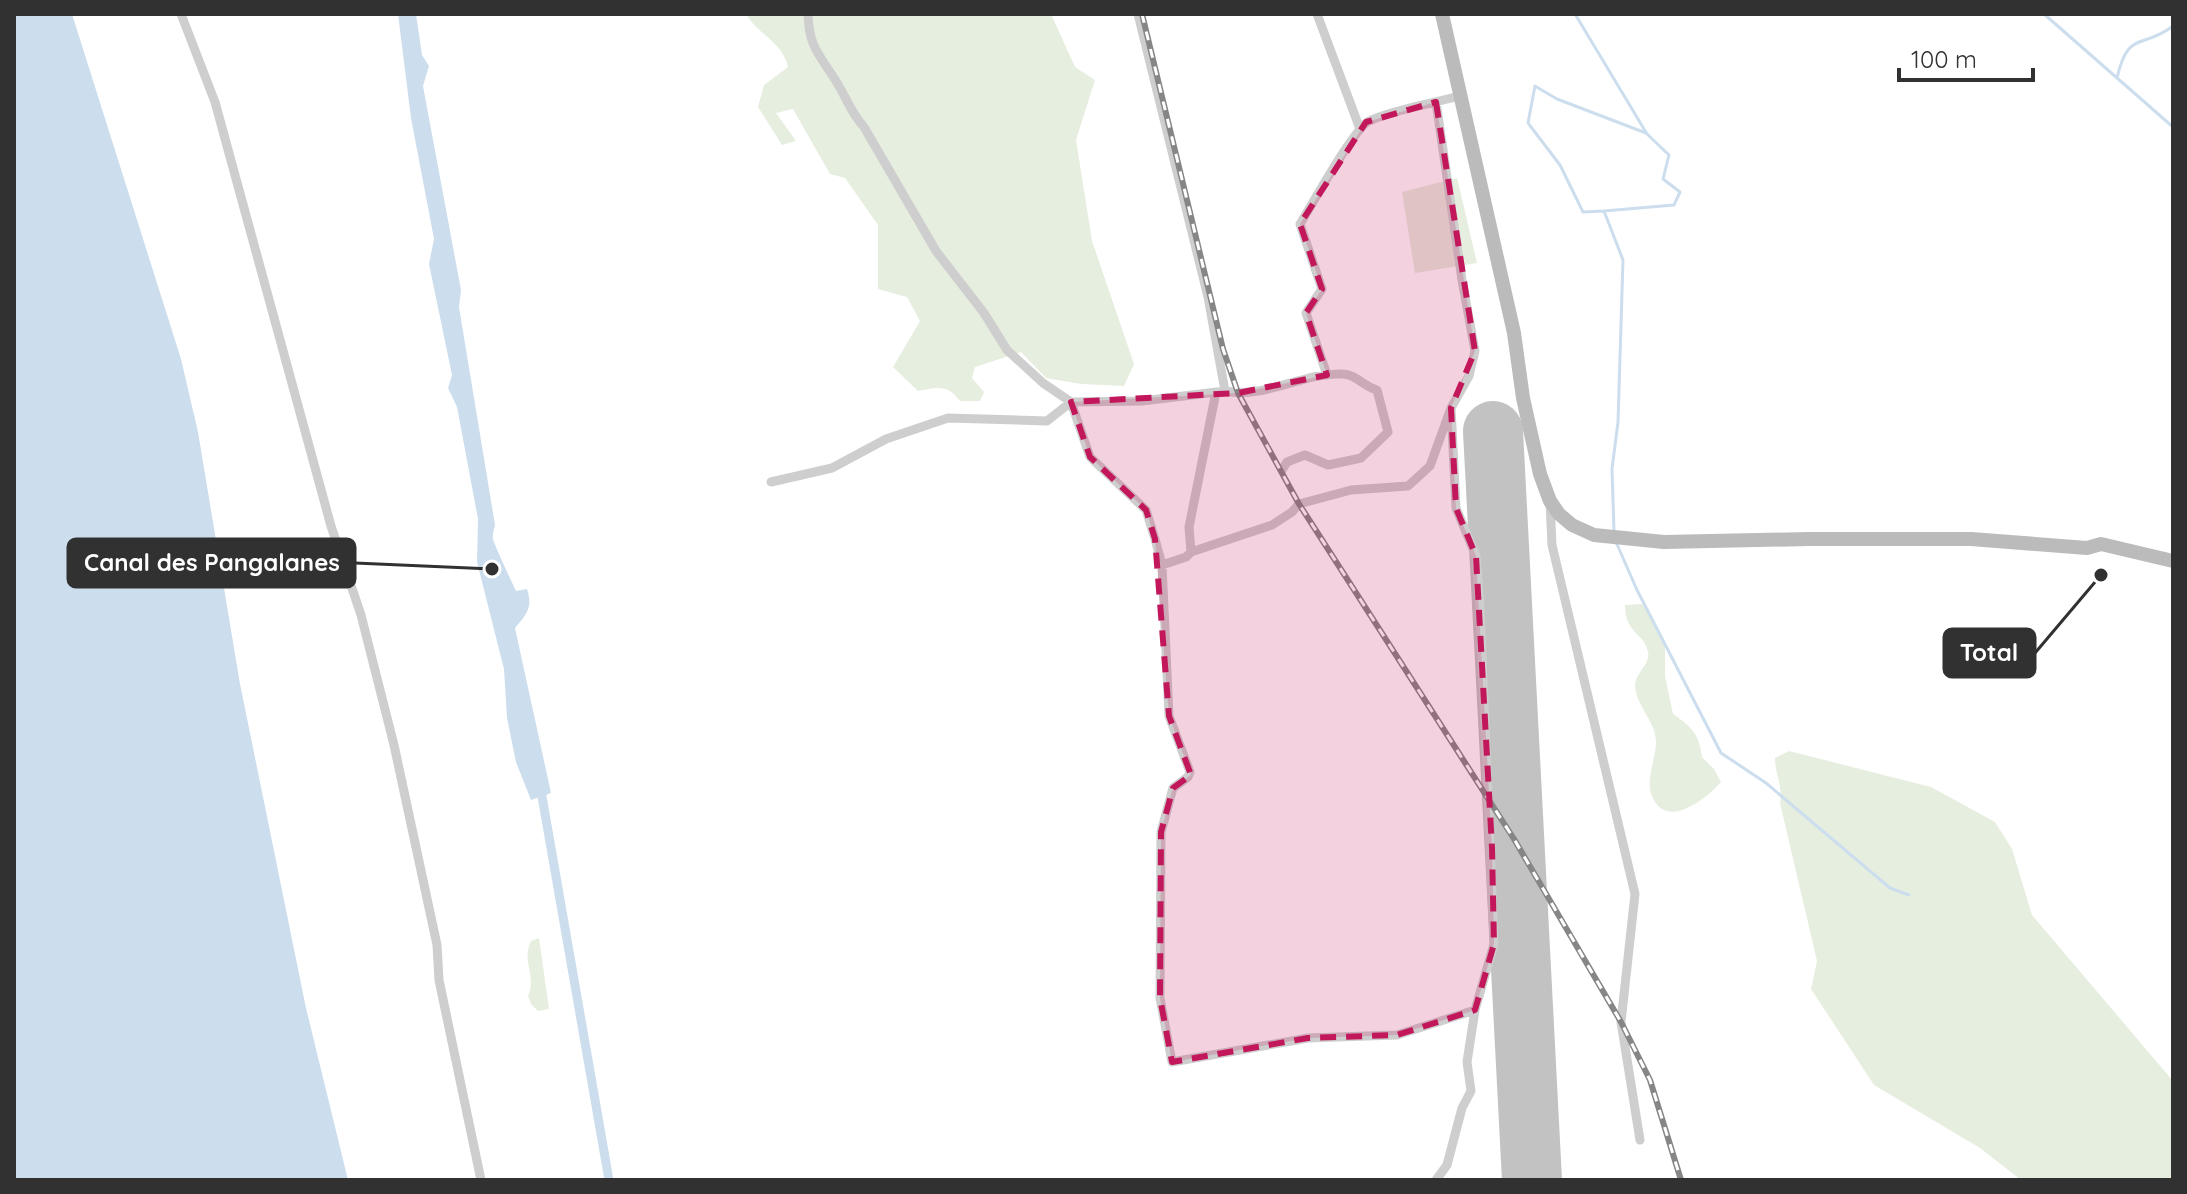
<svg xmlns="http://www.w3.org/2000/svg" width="2187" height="1194" font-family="Quicksand,sans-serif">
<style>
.green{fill:#e6eee0}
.water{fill:#ccdeee}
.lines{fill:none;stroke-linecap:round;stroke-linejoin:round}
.stream{stroke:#ccdeee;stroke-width:3}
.canal{stroke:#ccdeee;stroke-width:9}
.runway{stroke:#c2c2c2;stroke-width:60}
.street{stroke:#cecece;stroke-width:9}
.secondary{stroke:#bbb;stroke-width:14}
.rail-casing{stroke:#868686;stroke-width:6}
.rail{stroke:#fff;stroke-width:3;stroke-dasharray:9;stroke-linecap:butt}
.marked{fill:#c2185b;fill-opacity:0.2;stroke:#c2185b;stroke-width:6;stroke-dasharray:16 10;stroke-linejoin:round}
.leader{fill:none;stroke:#313131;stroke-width:3}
.callout-dot{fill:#313131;stroke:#fff;stroke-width:3}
.callout{fill:#313131;stroke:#313131;stroke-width:3}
.callout-label{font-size:24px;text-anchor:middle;font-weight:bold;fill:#fff}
</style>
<rect width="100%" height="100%" fill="#fff"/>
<path class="green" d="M746 14H1051L1075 67 1095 80 1076 140 1092 241 1134 364 1124 386 1081 384 1046 378 1021 352 975 367 972 378 984 392 980 401H960C948 384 937 387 918 391L893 367 920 321 907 297 878 289V225L845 178 830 174 793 109 776 113 796 141 782 145 758 107 764 85 788 67C782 41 759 36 746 14Z
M1457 178 1477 263 1415 273 1402 192Z
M1642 604 1656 624 1665 645V676L1673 714C1692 727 1699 734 1702 757L1714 769 1721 782C1706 799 1666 831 1652 796 1645 780 1656 759 1656 742 1656 721 1636 707 1635 685 1635 673 1651 664 1648 652 1644 632 1625 634 1625 605Z
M1789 751 1931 787 1995 822 2012 849 2032 915 2173 1081V1180H2021L1980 1148 1874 1085 1811 989 1817 961 1780 803C1783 785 1775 775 1775 758Z
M539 938 549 1009 538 1011 531 1004 528 996C537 976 521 961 531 941Z"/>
<path class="water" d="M14 14H72L181 359 198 432 240 684 306 1008 348 1180H14Z
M398 14H416L422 55 429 66 423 86 461 290 459 307 495 525C494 530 492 535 493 539 494 544 514 587 516 591L527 589C533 607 527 614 515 628L551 793 531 800 516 762 507 718 504 669 477 562 478 519 457 407 448 388 452 375 429 264 434 239 411 118Z"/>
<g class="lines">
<path class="stream" d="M1575 14 1647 134 1669 155 1663 179 1680 192 1674 205 1604 211 1623 260 1618 422 1612 469 1614 531
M2044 14 2173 127
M2117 78C2128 29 2142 50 2173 26
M1604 211 1583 212 1560 165 1528 123 1535 86 1557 99 1646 133
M1616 542 1637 590 1721 753 1766 783 1890 888 1909 895"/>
<path class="canal" d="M540 785 609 1180"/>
<path class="runway" d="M1493 431 1532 1180"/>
<path class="street" d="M181 14 215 102 331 526 361 615 394 745 437 945 439 980 481 1180
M808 14C809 46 818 53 834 78 845 94 850 112 864 127L936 251 984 313 1007 350 1043 383 1071 402 1142 401 1225 391C1266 399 1303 372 1343 374 1355 374 1365 387 1377 390L1388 432 1361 458 1328 465 1305 455 1287 462 1282 470
M1138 14 1208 297 1225 391
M1317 14 1360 129
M1327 375 1306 313 1322 289 1300 224C1312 205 1354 128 1369 121 1395 109 1431 104 1459 96
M771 482 832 468 886 439 948 418 1047 421 1071 402 1090 457 1146 510 1155 539 1162 565 1169 716 1190 772 1188 777 1173 788 1161 832 1160 998 1172 1062 1308 1038 1397 1035 1475 1010
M1550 503 1552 545 1635 894 1621 1022 1640 1140
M1191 552 1189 527 1216 392
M1162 565 1186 557 1191 552 1272 525 1292 512 1299 504 1351 490 1408 486 1430 466 1451 408 1469 376 1475 351 1462 280 1436 102
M1436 1180 1447 1165 1462 1108 1471 1091 1467 1062 1475 1010 1494 944 1480 607 1476 556 1456 508 1451 408"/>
<path class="secondary" d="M1442 14 1514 333 1523 398 1540 474 1550 501 1559 514 1572 525 1594 535 1664 542 1809 539H1971L2087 548 2101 544 2173 561"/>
<g class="rail-casing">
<path id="rail" d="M1142 14 1223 349 1238 393 1299 504 1514 839 1621 1022 1650 1080 1681 1180"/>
</g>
<use href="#rail" class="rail"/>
</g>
<path class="marked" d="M1436 102 1475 351 1451 408 1456 508 1476 556 1492 848 1494 944 1475 1010 1397 1035 1308 1038 1172 1062 1160 998 1161 832 1173 788 1191 775 1169 716 1155 539 1146 510 1090 457 1071 402 1238 393 1327 375 1306 313 1322 289 1300 224 1366 122Z"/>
<path class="leader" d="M492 569L355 563M2101 575L2035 653"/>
<g class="callout-dot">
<circle cx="492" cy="569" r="8"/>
<circle cx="2101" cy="575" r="8"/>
</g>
<g class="callout">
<rect x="68" y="539" width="287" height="48" rx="8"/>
<rect x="1944" y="629" width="91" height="48" rx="8"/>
</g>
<g class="callout-label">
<text x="212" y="571">Canal des Pangalanes</text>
<text x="1989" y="661">Total</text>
</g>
<rect width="2187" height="1194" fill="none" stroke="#313131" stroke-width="32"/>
<path d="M1899 68v12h134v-12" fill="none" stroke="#313131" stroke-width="4"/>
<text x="1911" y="68" font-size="24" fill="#313131" stroke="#ffffff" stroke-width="6" paint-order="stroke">100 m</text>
</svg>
